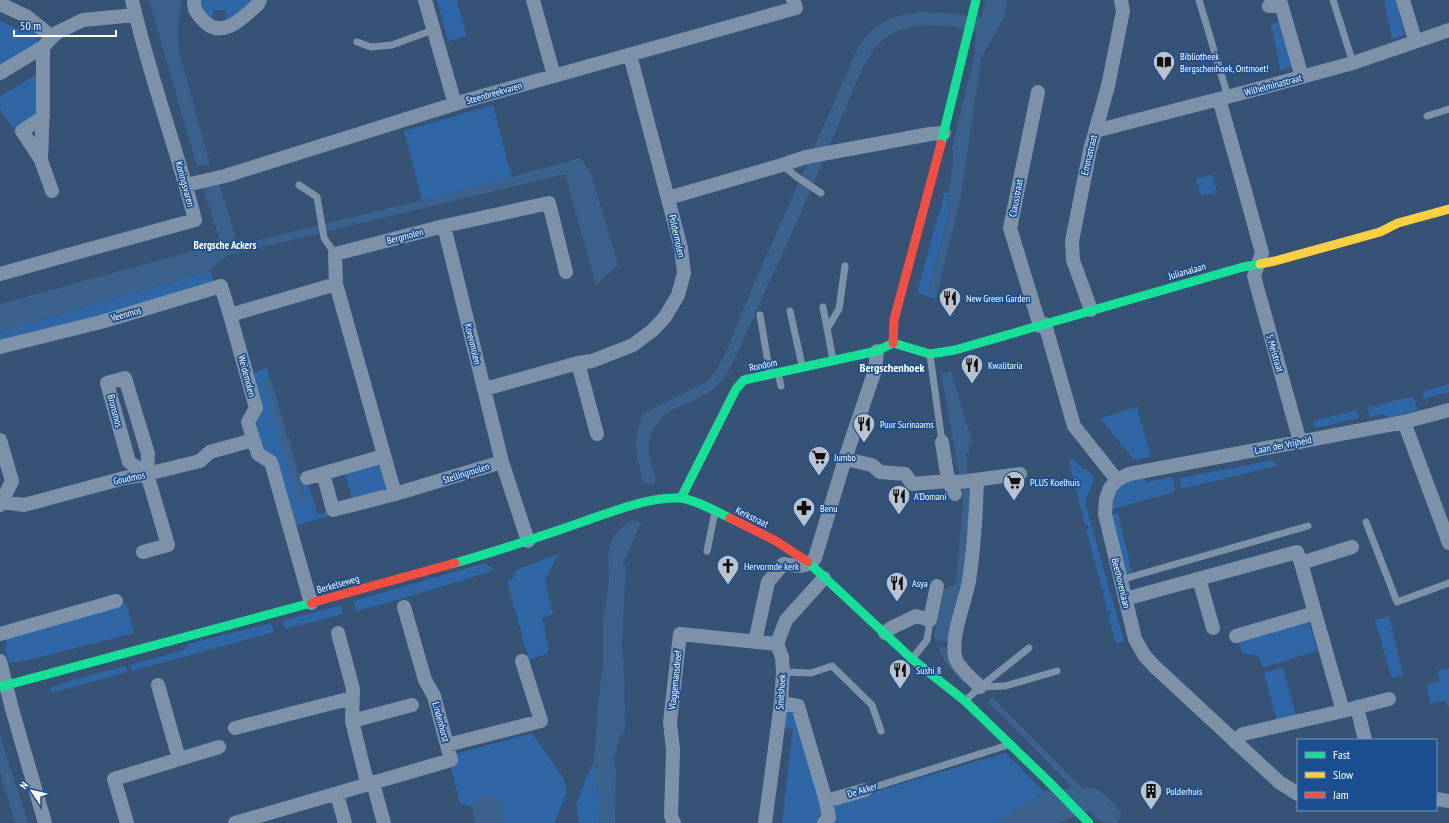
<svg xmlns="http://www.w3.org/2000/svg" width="1449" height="823" font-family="'PT Sans Narrow',sans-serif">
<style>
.green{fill:#2f66a5}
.water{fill:#3b618d}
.pier{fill:#365274}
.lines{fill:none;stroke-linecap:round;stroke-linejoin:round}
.lane{stroke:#7d92a8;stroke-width:7}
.street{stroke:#7d92a8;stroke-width:14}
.fast{stroke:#16e098;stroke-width:9}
.slow{stroke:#ffcf43;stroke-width:9}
.jam{stroke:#f24e42;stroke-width:9}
.labels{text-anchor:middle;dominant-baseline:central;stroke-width:3.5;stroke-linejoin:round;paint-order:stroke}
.poi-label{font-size:10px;fill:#fff;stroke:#1b4f8f;text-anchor:start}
.street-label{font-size:10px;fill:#fff;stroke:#1b4f8f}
.neighbourhood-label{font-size:11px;font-weight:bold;fill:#fff;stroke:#1b4f8f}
.quarter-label{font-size:12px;font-weight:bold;fill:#fff;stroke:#1b4f8f}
</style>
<rect width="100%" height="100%" fill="#365274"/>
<path class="green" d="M197 0H252C245 9 238 18 226 19L225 10H213V19L212 21 206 18Z
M437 0H457L467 36 448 41Z
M1384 0H1396L1405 35 1392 39Z
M0 20 19 30 24 21 38 33 37 42 33 47 0 67Z
M1281 22 1293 67 1280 70 1271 24Z
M36 75V114L13 129 0 110V96Z
M493 105 513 181 423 203 404 131Z
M1212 174 1217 192 1201 196 1196 179Z
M945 192 949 193 947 204 949 213 928 291 937 294 936 299 917 293Z
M210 271 214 283 0 344V332Z
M267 368 270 377 265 379 305 499 300 477 305 475 318 515 327 512 328 516 294 526 264 451 256 422 253 374 254 372Z
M1449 384V392L1424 399 1422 392Z
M1413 396 1418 410 1389 418 1383 414 1370 417 1367 408Z
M1137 407 1151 457 1134 460 1100 418Z
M1357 410 1359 418 1315 428 1313 421Z
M1072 459 1083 469H1086L1093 476 1094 480 1085 502 1124 641 1116 644 1108 615 1111 614 1110 611H1107L1103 593 1105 592 1104 589 1102 590 1086 529 1089 528 1088 525H1085L1069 462Z
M1273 460 1277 466 1181 489 1180 478Z
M379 461 390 488 352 499 344 470Z
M1140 476 1147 482 1173 477 1175 492 1110 510 1113 492 1125 480Z
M1118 513 1132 572 1124 575 1111 514Z
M558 554 545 581 553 614 542 618 549 650 546 654 529 660 507 582 513 578 516 570Z
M485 563 495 570 401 599 356 611 353 601Z
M126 602 134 633 33 659 9 663 4 647 7 645 5 637Z
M341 605 343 614 285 629 282 621Z
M1389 616 1403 675 1392 678 1375 621Z
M1307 617 1317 650 1263 668 1258 656 1242 653 1238 638Z
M271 623 274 632 132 671 130 665 184 650 188 644Z
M125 666 127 672 52 693 50 688 72 680Z
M1283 667 1296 717 1277 722 1264 673Z
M1449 668V708L1445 700 1430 704 1427 684 1440 681 1438 671Z
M787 710 794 712 826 816 818 823H782L793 729 783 728Z
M532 733 563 778 567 792 554 823H505V813L475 800 472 807 460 803 448 756Z
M1006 753 1045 793 993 823H836L831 804C890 788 948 769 1006 753Z
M594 761 600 823H579L576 804Z"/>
<path class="water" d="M149 0H182C178 16 178 31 178 48L210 164 197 167Z
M986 0H1007L1005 15 981 59 961 197 937 294 928 292 949 213C945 192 956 170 952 148L974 57 976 32C948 24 908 19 884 39 874 47 868 59 862 69L800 215 729 371C722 380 716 389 705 395 685 407 665 407 653 430 648 439 647 453 651 463 653 472 658 477 654 486L642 481 635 444 642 414 708 381 718 367 727 350 741 314 856 52C860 46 863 39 868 34 899 3 943 12 981 18Z
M581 158 591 174 618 264 596 285 565 174 229 255 215 265 210 271 0 332V304L204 248 215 243 219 237 202 184 218 180 238 245 440 196Z
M951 371 972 442 968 443 970 452 966 453C971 494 970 539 964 579 960 602 953 625 948 648L969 680 964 684 944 661 934 636 944 589 956 584 963 503V494L941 374Z
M270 377 286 430H285L287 438H289L305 498V499L299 502 297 500 264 384 265 379Z
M632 520 641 523 623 563 626 566 622 646 624 669 625 718V731L620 737 614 760 616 772 615 823H600L594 761 599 695 603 665V621L609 582 608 552 613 538 622 527Z
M992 697 1082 788C1085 788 1089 787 1092 788 1104 791 1114 803 1121 813L1118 822 1119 823C1104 823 1099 823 1090 811L1057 823H993L1046 791 1073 788 988 702Z
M0 736 28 823H15L0 773Z
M491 795 504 804 505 813V823H475L472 807 475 800 483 796Z"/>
<path class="pier" d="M934 641H951L949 648 936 647Z"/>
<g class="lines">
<path class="lane" d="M1199 0 1228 97
M1333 0 1353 63
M357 42 371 47 392 45 433 30
M1427 116 1449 109
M782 165 797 177 821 193
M299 185 317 197 324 238 335 254
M823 307 833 360
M790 311 802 365
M760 315 770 374
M827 329 839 309 845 266
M930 355 942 442
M778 373 781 386
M1366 522 1397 602 1449 583
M707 551 715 512
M1120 580 1308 526
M912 659 927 640 930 620
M783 672 811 673 832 666 872 705 881 731
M980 687 1005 686 1057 671
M965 701 980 687 1029 648
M865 790 1008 745"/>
<path class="street" d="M194 0C194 10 196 12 202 19 221 42 244 17 258 4L260 0
M425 0 455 104
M533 0 554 76
M1403 0 1415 40
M0 4 26 16 52 37
M1269 6 1281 4 1302 77
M43 47V106L41 160 52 191
M0 73 43 47 52 37 58 32 83 20 135 15
M1038 92 1010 228 1040 326
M1219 99 1245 191 1262 253 1254 276 1300 442
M1095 131 1250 91 1353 63 1449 30
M41 160 22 131 43 117
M186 185 225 176 461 102 796 8 793 0
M668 198 782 165 806 157 930 134 944 133
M444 226 502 462
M0 274 68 255 195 220C176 146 149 75 132 0
M1091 310 1073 260 1072 241 1090 150 1108 86 1123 11 1121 0
M1045 324 1074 426 1117 480 1110 488 1106 499 1105 514 1135 639 1144 655 1154 666 1279 782 1298 794
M0 347 101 322 221 286 230 315
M578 363 597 434
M485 389 578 363 592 361 633 345 653 330 665 317 678 295 684 273 681 248 630 55
M1404 422 1449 543
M0 440 12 481 0 505
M942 442 948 481 955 494
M845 459 872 465 880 472 905 474 912 484 948 481 960 482 1020 474
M324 477 333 510 395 494 502 462 528 541
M307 478 384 456
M977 480C976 513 974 548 969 581 965 602 951 635 955 656 956 665 973 680 980 687
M1117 480 1129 474 1404 422 1449 410
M395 494 336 284 335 254 444 226 549 203 566 272
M2 502 24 505 124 478 147 474 200 461 210 452 253 440
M143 552 168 545 147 474 148 454 125 378 107 383 129 462 147 474
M1301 563 1315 613
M1199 579 1213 628
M1125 599 1297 552 1301 563 1352 547
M311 603 271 462 258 454 248 422 256 408 230 315 336 284
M338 633 353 689 352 721 366 778 373 783 384 823
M885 633 891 628 916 616 930 620 937 586
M0 634 116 601
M1236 636 1315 613 1343 711
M755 642 768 582 783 564C797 566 806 569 815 558L845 459 875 370 877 351
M0 661 12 709 45 823
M158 685 179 759
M781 703 798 706 826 801 865 790
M1357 707 1365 740
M352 721 412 705
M235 728 344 700 352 702
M1235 742 1243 734 1343 711 1389 699
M447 745 541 721 522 661
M337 794 345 823
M1436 799 1449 801
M127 823 114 779 219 747
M235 823 451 760 434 696 425 680 404 607
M674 823 671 816 673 750 670 722 680 634 777 644
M765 823 781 703 783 672 782 657 777 644 786 620 824 578
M824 823 829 818 826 801"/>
<path class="fast" d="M941 144 976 0
M893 343 930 354 955 350 1243 267 1260 264
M681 498 736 389 744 380 877 351 893 343
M808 562 912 659 965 701 1048 781 1089 823
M455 563C499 551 542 536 585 521 615 511 647 497 679 498 692 498 717 512 730 518
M0 687 311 603"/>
<path class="slow" d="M1260 264 1275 261 1380 232 1398 223 1449 209"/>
<path class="jam" d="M893 343 894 320 941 144
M730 518 776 541 808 562
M311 603 455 563"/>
</g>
<defs>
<g id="library-pin" transform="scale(1.15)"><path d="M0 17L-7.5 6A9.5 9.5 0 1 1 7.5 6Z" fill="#b9c2ce" stroke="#1b4f8f"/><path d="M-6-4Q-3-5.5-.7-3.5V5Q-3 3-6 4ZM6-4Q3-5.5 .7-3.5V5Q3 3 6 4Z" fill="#111"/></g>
<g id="restaurant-pin" transform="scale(1.15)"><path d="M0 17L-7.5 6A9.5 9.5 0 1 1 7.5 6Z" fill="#b9c2ce" stroke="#1b4f8f"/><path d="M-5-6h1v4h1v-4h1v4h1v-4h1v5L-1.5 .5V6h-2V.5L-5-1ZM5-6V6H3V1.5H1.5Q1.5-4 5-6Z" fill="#111"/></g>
<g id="supermarket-pin" transform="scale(1.15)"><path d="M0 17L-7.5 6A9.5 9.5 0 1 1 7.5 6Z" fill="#b9c2ce" stroke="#1b4f8f"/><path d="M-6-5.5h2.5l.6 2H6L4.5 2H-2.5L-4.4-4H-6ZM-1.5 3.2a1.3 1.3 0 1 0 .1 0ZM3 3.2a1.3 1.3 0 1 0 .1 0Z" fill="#111"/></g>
<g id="pharmacy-pin" transform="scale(1.15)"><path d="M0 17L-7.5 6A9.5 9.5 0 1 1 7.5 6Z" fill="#b9c2ce" stroke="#1b4f8f"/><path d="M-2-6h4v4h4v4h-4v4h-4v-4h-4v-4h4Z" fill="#111"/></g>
<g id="church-pin" transform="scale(1.15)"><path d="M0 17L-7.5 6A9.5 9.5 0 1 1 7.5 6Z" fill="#b9c2ce" stroke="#1b4f8f"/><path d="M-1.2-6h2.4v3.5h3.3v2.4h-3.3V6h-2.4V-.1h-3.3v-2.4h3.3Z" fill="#111"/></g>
<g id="building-pin" transform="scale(1.15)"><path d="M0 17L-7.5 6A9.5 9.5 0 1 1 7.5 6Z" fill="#b9c2ce" stroke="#1b4f8f"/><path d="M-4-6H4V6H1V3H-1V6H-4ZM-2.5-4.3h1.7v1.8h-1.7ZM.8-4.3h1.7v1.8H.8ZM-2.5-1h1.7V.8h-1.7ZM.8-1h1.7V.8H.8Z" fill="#111"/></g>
</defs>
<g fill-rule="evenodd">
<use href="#library-pin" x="1164" y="62"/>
<use href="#restaurant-pin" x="950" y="298"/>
<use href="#restaurant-pin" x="972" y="365"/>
<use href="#restaurant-pin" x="864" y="424"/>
<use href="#supermarket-pin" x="819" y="457"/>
<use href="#supermarket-pin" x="1014" y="482"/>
<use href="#restaurant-pin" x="899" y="496"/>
<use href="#pharmacy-pin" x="804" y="508"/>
<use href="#church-pin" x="728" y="566"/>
<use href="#restaurant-pin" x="897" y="583"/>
<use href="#restaurant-pin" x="900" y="670"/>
<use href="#building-pin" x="1151" y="791"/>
</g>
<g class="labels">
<g class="poi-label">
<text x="1180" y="56">Bibliotheek<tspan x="1180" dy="12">Bergschenhoek, Ontmoet!</tspan></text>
<text x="966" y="298">New Green Garden</text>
<text x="988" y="365">Kwalitaria</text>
<text x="880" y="424">Puur Surinaams</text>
<text x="834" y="457">Jumbo</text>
<text x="1030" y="482">PLUS Koelhuis</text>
<text x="914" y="496">A'Domani</text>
<text x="820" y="508">Benu</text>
<text x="744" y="566">Hervormde kerk</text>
<text x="912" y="583">Asya</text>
<text x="916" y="670">Sushi 8</text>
<text x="1166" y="791">Polderhuis</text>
</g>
<g class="street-label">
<text transform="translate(1273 85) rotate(-15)">Wilhelminastraat</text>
<text transform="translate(494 93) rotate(-16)">Steenbreekvaren</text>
<text transform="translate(1089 155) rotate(-77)">Emmastraat</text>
<text transform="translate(185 184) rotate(74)">Koningsvaren</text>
<text transform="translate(1016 198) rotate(-79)">Clausstraat</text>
<text transform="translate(405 236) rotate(-15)">Bergmolen</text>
<text transform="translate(677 236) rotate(77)">Poldermolen</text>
<text transform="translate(1187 271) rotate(-16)">Julianalaan</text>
<text transform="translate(126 314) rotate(-16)">Veenmos</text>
<text transform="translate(473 344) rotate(76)">Korenmolen</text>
<text transform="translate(1275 353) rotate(74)">5 Meistraat</text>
<text transform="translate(763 365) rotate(-12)">Rondom</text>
<text transform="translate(247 376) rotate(75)">Weidemolen</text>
<text transform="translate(115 411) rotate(75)">Bronsmos</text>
<text transform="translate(1283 445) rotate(-11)">Laan der Vrijheid</text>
<text transform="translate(466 473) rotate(-17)">Stellingmolen</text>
<text transform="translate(129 478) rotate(-12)">Goudmos</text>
<text transform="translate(752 517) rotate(26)">Kerkstraat</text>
<text transform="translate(1121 583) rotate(76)">Beethovenlaan</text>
<text transform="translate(338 584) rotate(-16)">Berkelseweg</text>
<text transform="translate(675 680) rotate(-84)">Vlaggemansdreef</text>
<text transform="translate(781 692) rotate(-86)">Smitshoek</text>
<text transform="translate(441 722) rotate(75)">Lindenhorst</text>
<text transform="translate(862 790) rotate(-17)">De Akker</text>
</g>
<g class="neighbourhood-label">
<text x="225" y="245">Bergsche Ackers</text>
</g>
<g class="quarter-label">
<text x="892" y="367">Bergschenhoek</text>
</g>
</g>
<rect x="1297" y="739" width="140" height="72" fill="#1b4f8f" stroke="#7695bc"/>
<rect x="1305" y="752" width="20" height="6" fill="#16e098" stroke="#7695bc"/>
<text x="1333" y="759" font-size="12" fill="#ffffff">Fast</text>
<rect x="1305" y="772" width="20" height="6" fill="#ffcf43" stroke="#7695bc"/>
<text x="1333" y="779" font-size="12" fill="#ffffff">Slow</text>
<rect x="1305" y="792" width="20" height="6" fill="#f24e42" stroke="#7695bc"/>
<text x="1333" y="799" font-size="12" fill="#ffffff">Jam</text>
<g transform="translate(32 791) rotate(305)" stroke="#1b4f8f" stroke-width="3" paint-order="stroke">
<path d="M0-3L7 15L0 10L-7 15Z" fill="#ffffff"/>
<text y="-6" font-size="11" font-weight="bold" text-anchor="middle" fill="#ffffff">N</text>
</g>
<path d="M14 30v6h102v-6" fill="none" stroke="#ffffff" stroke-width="2"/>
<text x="20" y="30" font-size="12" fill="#ffffff" stroke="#1b4f8f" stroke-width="3" paint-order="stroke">50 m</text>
</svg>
